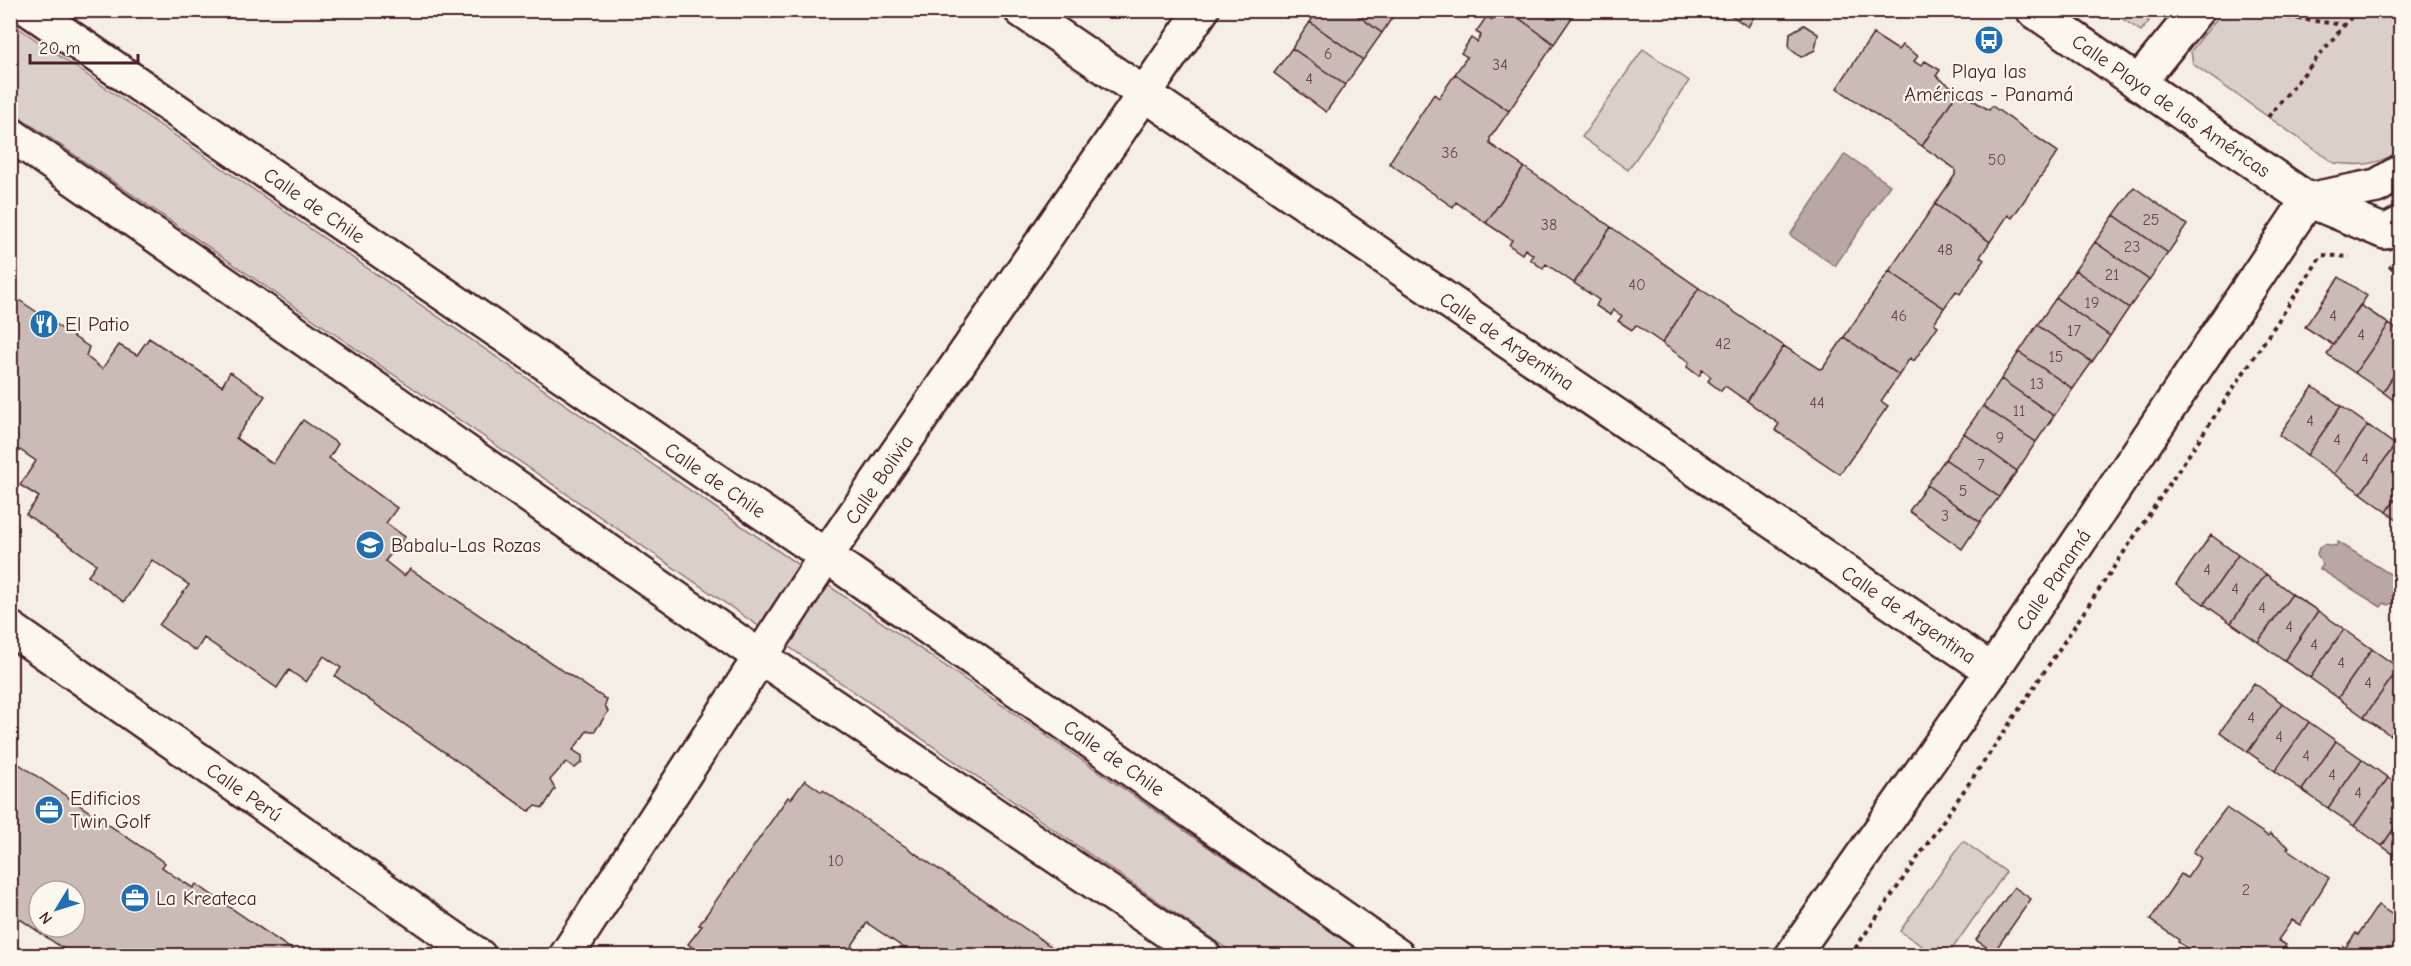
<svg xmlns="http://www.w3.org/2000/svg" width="2411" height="966" font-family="'Comic Neue',sans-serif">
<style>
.green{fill:#dbd0c9;stroke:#92787a;stroke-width:1.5}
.water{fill:#baa7a5;stroke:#8d7174;stroke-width:1.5}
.building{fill:#cabbb6;stroke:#4a1f2b;stroke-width:1.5;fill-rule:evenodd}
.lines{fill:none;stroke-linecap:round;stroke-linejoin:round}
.street-casing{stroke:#4a1f2b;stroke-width:38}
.path{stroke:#4a1f2b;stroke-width:4;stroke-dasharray:4.5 4.5;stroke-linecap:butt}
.street{stroke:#fbf7ec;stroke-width:33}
.labels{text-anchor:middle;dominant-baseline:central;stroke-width:4.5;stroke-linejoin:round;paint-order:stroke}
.number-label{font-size:16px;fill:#6a464e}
.poi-label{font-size:20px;fill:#4a1f2b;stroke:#fbf7ec;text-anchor:start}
.street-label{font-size:20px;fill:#4a1f2b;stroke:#fbf7ec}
</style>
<rect width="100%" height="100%" fill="#f4eee4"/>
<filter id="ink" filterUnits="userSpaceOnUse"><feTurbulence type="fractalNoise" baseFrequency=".0167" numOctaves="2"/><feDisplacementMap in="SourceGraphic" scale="12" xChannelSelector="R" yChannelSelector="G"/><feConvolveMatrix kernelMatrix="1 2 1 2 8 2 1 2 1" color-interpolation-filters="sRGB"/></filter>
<g filter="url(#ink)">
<path class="green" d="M2111 11H2137L2149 21 2141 31Z
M2223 11H2400V149C2380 166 2360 166 2334 163L2193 64 2191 51Z
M10 22 1365 955H1236L11 111Z
M1643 49 1689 81 1628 170 1582 137Z
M1963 841 2006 872 1948 955H1935L1900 931Z"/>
<path class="water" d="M1845 154 1890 185 1835 266 1790 235Z
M2338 542 2398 579 2394 585 2399 589V600L2388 605 2384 603 2381 607 2320 569 2323 565 2317 554 2319 548 2325 544 2336 546Z"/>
<path class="building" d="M1318 10H1350L1382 33 1363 60 1310 22Z
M1350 10H1397L1382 33Z
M1498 10H1508L1554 44 1509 111 1455 74 1467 57 1461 53 1471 38 1477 42 1481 35 1476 32 1487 16 1492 20Z
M1508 10H1577L1554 44Z
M1724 10H1758L1748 27Z
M1310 22 1363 60 1345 85 1292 48Z
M1804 25 1818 34 1815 50 1801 57 1789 48 1790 33Z
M1873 34 1898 50 1902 45 1918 56 1914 61 1921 66 1925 61 1940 70 1936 76 1958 91 1922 146 1837 88Z
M1292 48 1345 85 1326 112 1274 73Z
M1455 74 1509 111 1490 138V144L1524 167 1486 223 1456 202 1453 207 1389 163 1434 94 1439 98Z
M1958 91 1989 110 1992 106 2058 152 2012 218 2008 215 1990 242 1935 204 1955 175V169L1922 146Z
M1524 167 1611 227 1574 283 1546 264 1543 269 1530 259 1533 255 1525 249 1522 254 1509 245 1512 240 1486 223Z
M2134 187 2187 225 2168 253 2114 215Z
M1935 204 1990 242 1980 257 1984 260 1960 294 1956 291 1944 308 1889 271Z
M2114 215 2168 253 2149 280 2095 242Z
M1611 227 1699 288 1662 343 1636 325 1632 330 1618 321 1622 316 1613 310 1610 315 1596 306 1599 300 1574 283Z
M2095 242 2149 280 2129 308 2075 270Z
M2075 270 2129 308 2110 336 2056 298Z
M1889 271 1944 308 1934 323 1938 326 1914 361 1910 358 1899 375 1844 337Z
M2339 277 2367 296 2333 345 2305 327Z
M1699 288 1784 346 1747 401 1725 386 1721 391 1708 381 1711 377 1702 370 1699 376 1687 367 1689 362 1662 343Z
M10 294 89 347 86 356 102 369 119 345 137 355 149 338 222 386 230 372 265 396 236 438 273 464 303 420 338 444 329 458 397 508 386 523 405 537 385 561 404 576 410 569 607 700 605 705 608 712 595 731H587L573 750 582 756V762L575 768 566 762 550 780 555 789 543 808 535 806 529 811 335 676 341 668 324 656 306 682 289 670 277 688 204 638 196 651 159 625 189 585 152 560 124 602 88 576 96 564 26 514 39 497 20 485 36 461 20 450 14 458 10 455Z
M2056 298 2110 336 2092 362 2037 325Z
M2360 305 2389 324 2355 373 2327 354Z
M2389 324 2400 332V365L2383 392 2355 373Z
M2037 325 2092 362 2073 389 2019 352Z
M1844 337 1899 375 1881 401 1888 406 1840 474 1775 430 1779 424 1747 401 1784 346 1819 369 1823 368Z
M2019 352 2073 389 2054 416 2001 379Z
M2400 365V405L2383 392Z
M2001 379 2054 416 2036 442 1983 406Z
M2313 387 2341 406 2307 455 2279 435Z
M1983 406 2036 442 2017 471 1964 433Z
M2341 406 2368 425 2334 474 2307 455Z
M2368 425 2395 445 2361 493 2334 474Z
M1964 433 2017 471 1999 497 1945 459Z
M2395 445 2400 448V492L2387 512 2361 493Z
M1945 459 1999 497 1980 522 1927 485Z
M1927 485 1980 522 1962 549 1909 511Z
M2400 492V521L2387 512Z
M2211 535 2238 555 2204 604 2176 584Z
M2238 555 2266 574 2231 623 2204 604Z
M2266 574 2292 594 2258 642 2231 623Z
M2292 594 2318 611 2284 661 2258 642Z
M2318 611 2344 629 2310 678 2284 661Z
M2344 629 2372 649 2338 698 2310 678Z
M2372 649 2399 668 2364 717 2338 698Z
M2399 668 2400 720 2390 735 2364 717Z
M2254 683 2282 703 2248 752 2220 732Z
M2282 703 2309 722 2275 771 2248 752Z
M2400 720V742L2390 735Z
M2309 722 2336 741 2302 790 2275 771Z
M2336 741 2362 759 2328 808 2302 790Z
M10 758 165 863 162 867 177 878 193 888 196 884 301 956H74L10 912ZM39 891H75V927H39Z
M2362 759 2388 778 2354 826 2328 808Z
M2388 778 2400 786V819L2382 846 2354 826Z
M805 780 822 792 823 790 1065 956H916L867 923 845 956H698L694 952 696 950 688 944 702 926 699 925 788 797 791 799Z
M2226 808 2268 836 2270 834 2289 847 2287 849 2329 878 2300 925 2292 920 2278 940 2286 945 2279 956H2191L2193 952 2178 942 2179 940 2150 920 2181 874 2187 878 2201 858 2193 852Z
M2400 819V859L2382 846Z
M2014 887 2031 899 1994 952 1976 940Z
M2378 905 2400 920V956H2336L2343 946 2345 948 2356 933 2358 935Z"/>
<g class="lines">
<g class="street-casing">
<g id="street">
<path id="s1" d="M30 10 826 556 1398 956"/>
<path id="s2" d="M1021 10 1992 671"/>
<path id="s3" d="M2033 10 2308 200 2385 232 2400 224"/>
<path d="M2138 83 2197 10"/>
<path d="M10 134 759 656 1204 956"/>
<path d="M2308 200 2377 186 2400 172"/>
<path id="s4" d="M10 628 479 956"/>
<path id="s5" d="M566 956 826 556 1202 10"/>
<path id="s6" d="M1792 956 1992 671 2308 200"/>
</g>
</g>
<path class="path" d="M2253 10 2258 13 2344 25
M2268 117 2357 10
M2389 266 2400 274
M1850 956 1994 747 2322 255 2350 257"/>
<use href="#street" class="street"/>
</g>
</g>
<defs>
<g id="bus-disc" transform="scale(1.5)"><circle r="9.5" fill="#1f6fb2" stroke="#fbf7ec"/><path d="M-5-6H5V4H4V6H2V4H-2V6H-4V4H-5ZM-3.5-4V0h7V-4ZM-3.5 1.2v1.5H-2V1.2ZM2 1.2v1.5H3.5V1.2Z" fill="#fff"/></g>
<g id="restaurant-disc" transform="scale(1.5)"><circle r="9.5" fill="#1f6fb2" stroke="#fbf7ec"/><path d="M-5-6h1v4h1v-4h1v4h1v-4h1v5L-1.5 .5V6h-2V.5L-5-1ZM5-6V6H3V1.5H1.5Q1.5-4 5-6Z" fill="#fff"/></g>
<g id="school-disc" transform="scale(1.5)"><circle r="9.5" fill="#1f6fb2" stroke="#fbf7ec"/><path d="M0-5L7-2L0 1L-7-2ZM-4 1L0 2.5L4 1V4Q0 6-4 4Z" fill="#fff"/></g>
<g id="office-disc" transform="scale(1.5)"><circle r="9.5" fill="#1f6fb2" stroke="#fbf7ec"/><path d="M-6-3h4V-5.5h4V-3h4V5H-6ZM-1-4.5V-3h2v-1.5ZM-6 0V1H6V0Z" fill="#fff"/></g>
</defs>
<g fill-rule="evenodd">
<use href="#bus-disc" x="1989" y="40"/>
<use href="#restaurant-disc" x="44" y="324"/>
<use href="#school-disc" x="370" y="545"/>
<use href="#office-disc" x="49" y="810"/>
<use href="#office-disc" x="135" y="898"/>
</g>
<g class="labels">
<g class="number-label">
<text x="1328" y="54">6</text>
<text x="1500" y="65">34</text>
<text x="1309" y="79">4</text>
<text x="1450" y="153">36</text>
<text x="1997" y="160">50</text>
<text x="2151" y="220">25</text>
<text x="1549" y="225">38</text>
<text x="2132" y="247">23</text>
<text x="1945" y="250">48</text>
<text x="2112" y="275">21</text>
<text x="1637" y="285">40</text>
<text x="2092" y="303">19</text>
<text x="1899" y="316">46</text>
<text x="2333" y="316">4</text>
<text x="2074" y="331">17</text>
<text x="2361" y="335">4</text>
<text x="1723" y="344">42</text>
<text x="2056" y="357">15</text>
<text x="2037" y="384">13</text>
<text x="1817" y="403">44</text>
<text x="2019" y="411">11</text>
<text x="2310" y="421">4</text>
<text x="2000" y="438">9</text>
<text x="2337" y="440">4</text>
<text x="2365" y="459">4</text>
<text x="1981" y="465">7</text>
<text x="1963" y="491">5</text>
<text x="1945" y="516">3</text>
<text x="2207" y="570">4</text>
<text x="2235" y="589">4</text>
<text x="2262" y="608">4</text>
<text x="2289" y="627">4</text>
<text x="2314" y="645">4</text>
<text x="2341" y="663">4</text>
<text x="2368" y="683">4</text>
<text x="2251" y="718">4</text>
<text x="2279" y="737">4</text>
<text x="2306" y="756">4</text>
<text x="2332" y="775">4</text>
<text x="2358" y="793">4</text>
<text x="836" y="861">10</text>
<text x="2246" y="890">2</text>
</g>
<g class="poi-label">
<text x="1989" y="71" text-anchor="middle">Playa las<tspan x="1989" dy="23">Américas - Panamá</tspan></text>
<text x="65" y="324">El Patio</text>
<text x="391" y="545">Babalu-Las Rozas</text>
<text x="70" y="798">Edificios<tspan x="70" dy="23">Twin Golf</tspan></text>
<text x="156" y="898">La Kreateca</text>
</g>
<g class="street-label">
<text stroke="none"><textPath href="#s3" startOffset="168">Calle Playa de las Américas</textPath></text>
<text stroke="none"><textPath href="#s1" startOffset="345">Calle de Chile</textPath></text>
<text stroke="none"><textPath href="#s2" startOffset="588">Calle de Argentina</textPath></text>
<text stroke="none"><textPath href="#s5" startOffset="570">Calle Bolivia</textPath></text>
<text stroke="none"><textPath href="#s1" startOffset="831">Calle de Chile</textPath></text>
<text stroke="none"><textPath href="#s6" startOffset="458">Calle Panamá</textPath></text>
<text stroke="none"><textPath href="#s2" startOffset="1074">Calle de Argentina</textPath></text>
<text stroke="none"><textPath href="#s1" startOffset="1317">Calle de Chile</textPath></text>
<text stroke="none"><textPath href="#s4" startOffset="286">Calle Perú</textPath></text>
</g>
</g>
<rect width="2411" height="966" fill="none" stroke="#fbf7ec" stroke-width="36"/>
<rect x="18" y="18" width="2375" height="930" fill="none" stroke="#4a1f2b" stroke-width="2" filter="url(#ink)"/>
<g transform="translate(57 909) rotate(232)"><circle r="28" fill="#fbf7ec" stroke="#b4a19f" stroke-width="1.5"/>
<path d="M0-4.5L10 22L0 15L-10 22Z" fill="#1f6fb2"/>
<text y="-9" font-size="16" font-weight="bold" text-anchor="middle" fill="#4a1f2b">N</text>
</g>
<path d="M30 54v9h108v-9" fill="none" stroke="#4a1f2b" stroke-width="3"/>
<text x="39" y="54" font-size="18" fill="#4a1f2b" stroke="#fbf7ec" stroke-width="4.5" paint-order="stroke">20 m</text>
</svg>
